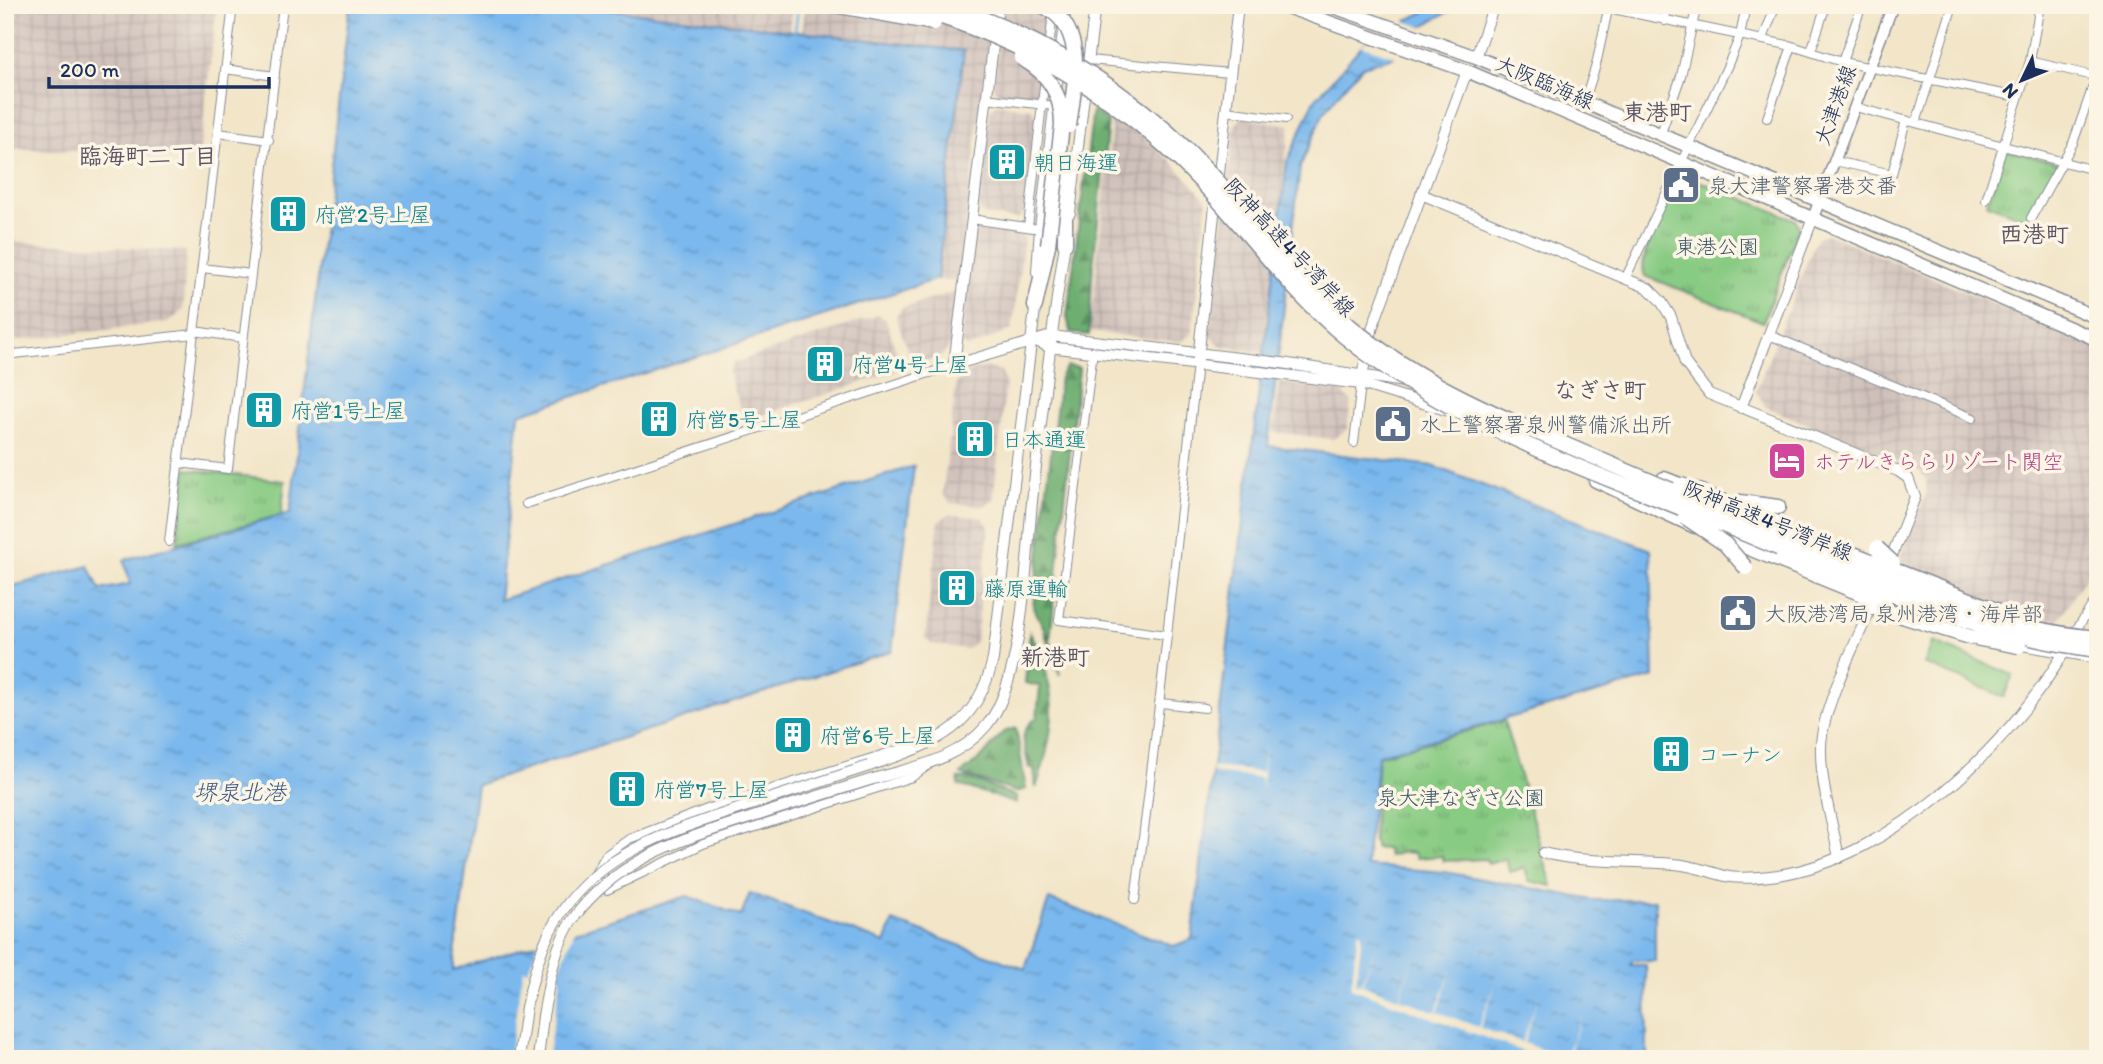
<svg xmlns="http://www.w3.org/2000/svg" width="2103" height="1064" font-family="Itim,'Klee One',sans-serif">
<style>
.industrial{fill:url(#industrial-grid)}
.forest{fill:url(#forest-firs);stroke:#446f68;stroke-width:2}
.park{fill:url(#park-tufts);stroke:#527d70;stroke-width:2}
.pitch{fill:#88cb83;stroke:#527d70;stroke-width:2}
.water{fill:url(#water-ripples);stroke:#4a74a6;stroke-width:2}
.pier{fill:#f2e5c8}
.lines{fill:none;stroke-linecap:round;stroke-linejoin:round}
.stream{stroke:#7ab8ed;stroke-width:2.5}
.minor-casing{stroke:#868a93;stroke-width:10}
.tertiary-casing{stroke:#868a93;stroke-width:12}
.secondary-casing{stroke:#868a93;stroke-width:13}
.primary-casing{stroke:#868a93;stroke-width:15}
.motorway-casing{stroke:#868a93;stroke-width:17}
.minor{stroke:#fff;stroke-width:8}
.tertiary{stroke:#fff;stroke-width:10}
.secondary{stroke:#fff;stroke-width:10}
.primary{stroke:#fff;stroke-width:12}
.motorway{stroke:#fff;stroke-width:14}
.tertiary-bridge-casing{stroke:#868a93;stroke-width:12;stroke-linecap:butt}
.motorway-bridge-casing{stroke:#868a93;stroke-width:17;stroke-linecap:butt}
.tertiary-bridge{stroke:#fff;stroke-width:10}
.motorway-bridge{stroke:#fff;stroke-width:14}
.labels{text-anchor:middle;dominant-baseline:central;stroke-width:7;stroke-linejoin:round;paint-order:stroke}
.street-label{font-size:21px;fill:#1b2f5e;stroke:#fcf5e5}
.culture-label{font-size:21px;fill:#0d838f;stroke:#fcf5e5;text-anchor:start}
.service-label{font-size:21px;fill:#4e5e75;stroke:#fcf5e5;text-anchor:start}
.park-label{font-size:21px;fill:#365667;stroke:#fcf5e5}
.hotel-label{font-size:21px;fill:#b23c85;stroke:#fcf5e5;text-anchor:start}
.neighbourhood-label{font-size:23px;font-weight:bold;fill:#5a5464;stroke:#fcf5e5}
.water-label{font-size:23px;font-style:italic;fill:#385889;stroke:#fcf5e5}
</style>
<defs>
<pattern id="industrial-grid" width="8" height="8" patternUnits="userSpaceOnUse" patternTransform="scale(1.75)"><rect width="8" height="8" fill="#cfc0ba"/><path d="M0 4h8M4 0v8" fill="none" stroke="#b1a5a2"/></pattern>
<pattern id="forest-firs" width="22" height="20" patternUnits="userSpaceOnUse" patternTransform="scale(1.75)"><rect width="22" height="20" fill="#6eaf71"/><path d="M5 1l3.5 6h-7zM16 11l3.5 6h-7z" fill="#5a8f60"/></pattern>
<pattern id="park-tufts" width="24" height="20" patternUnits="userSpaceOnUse" patternTransform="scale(1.75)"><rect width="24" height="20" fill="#88cb83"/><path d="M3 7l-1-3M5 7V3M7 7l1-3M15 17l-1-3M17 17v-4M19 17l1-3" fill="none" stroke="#6ea56e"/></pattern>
<pattern id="water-ripples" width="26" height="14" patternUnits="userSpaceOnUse" patternTransform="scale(1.75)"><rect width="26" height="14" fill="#7ab8ed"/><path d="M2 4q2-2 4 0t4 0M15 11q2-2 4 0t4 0" fill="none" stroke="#6396c3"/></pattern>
</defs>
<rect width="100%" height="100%" fill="#fcf5e5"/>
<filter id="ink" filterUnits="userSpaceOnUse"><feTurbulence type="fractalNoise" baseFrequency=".0143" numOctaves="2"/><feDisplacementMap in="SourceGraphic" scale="14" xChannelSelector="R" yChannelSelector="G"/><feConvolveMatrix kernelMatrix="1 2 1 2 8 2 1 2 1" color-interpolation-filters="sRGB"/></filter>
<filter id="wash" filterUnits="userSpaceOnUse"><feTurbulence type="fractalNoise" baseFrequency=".00686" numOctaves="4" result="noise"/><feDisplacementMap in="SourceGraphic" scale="28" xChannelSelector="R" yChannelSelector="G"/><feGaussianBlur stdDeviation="1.57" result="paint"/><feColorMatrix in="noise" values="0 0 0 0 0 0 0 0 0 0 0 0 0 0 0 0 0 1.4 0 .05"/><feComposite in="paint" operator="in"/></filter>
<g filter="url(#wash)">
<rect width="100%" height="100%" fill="#f2e5c8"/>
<path class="industrial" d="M5 5H217L199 157 5 148Z
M577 5H792L789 30Z
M806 5H993L959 282 937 280 964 51 802 31Z
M1003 5H1050L1039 92 1031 98 998 93 993 88Z
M997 104 1031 109 1037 116 1026 212 1018 219 983 215 978 207 990 111Z
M1113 110 1169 159 1207 200 1192 334 1181 342 1090 332Z
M1242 118 1290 125 1262 352 1222 347 1210 335 1234 126Z
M980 226 1018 231 1024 238 1012 330 967 348 961 342 975 230Z
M1827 234 2098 348V558L2058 621 1985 601 1956 583 1898 562 1926 494V478L1918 470 1766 407 1756 391 1817 237Z
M5 241 186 251 183 310 169 322 5 342Z
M959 291 952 344 941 356 918 364 910 359 896 316 902 308Z
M879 315 886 320 900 362 894 372 750 419 742 414 728 373 733 363Z
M985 367 1001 371 1006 384 993 500 984 506 950 503 943 494 956 384 966 373Z
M1279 383 1342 391 1351 401 1347 429 1333 439 1273 432Z
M949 514 983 518 989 527 976 641 967 649 931 644 925 638 939 521Z"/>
<path class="forest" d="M1093 110 1108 121 1092 277 1089 335 1071 333 1067 317Z
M1067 366 1079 368 1050 639 1060 675 1045 634 1048 636 1033 607 1060 377Z
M1030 632C1059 689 1057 728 1036 788L1034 768H1029C1025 748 1016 728 1037 718L1040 686 1025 683Z
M1016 728 1026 789 1016 792 961 774 983 756 1003 732Z
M969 778 1017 797 1016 803 958 785V779Z"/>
<path class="park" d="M2005 150 2058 163 2027 219 1987 204Z
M1689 177 1796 220 1799 227 1763 322 1645 276C1636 256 1666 208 1676 188L1682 190 1685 182 1680 180Z
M186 469 285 481 281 515 177 543Z
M1504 721 1552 886 1529 881 1525 868 1510 872 1505 859 1488 864 1486 859 1443 861 1442 856 1416 858 1414 853 1404 852 1389 856 1386 849 1376 848 1373 840 1378 756Z"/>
<path class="pitch" d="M1933 642 2013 675 2004 697 1924 664Z"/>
<path class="water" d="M350 5H571L964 51 937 279 519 414 499 600 914 466 892 651 477 785 453 970 687 896 741 916 750 893 885 943 893 921 1025 969 1049 899 1174 946 1192 939 1287 162 1314 101 1364 43 1437 5H1460L1402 38 1394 57 1363 66 1344 87 1323 114 1300 167 1268 446 1433 466 1651 550 1654 677 1378 755 1366 866 1445 872 1593 900H1655V961H1632L1631 965H1646L1647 1059H5V588L89 566 100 590 130 584 124 560 290 513Z
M2091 774H2098V1043Z"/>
<path class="pier" d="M1402 20 1426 28 1402 40 1397 57 1360 45Z
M1265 740 1262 789 1261 778 1212 773 1213 767 1262 772Z
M575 928 557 977 561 978 547 1059H509L523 969 528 970 540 939Z
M1358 932 1362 933 1356 983 1361 984 1378 940 1362 985 1399 998 1415 952 1400 998 1436 1012 1453 965 1438 1012 1478 1027 1497 981 1480 1028 1522 1042 1539 996 1524 1043 1565 1058 1583 1013 1567 1059H1543L1351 988Z"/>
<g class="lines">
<path class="stream" d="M795 32 798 7"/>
</g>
</g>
<g filter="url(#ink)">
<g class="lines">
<g class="minor-casing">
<path id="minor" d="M1608 8 1792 46 1842 62 2018 97
M1665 21 1667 5
M1763 39 1776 5
M1049 50 1053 11
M1811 51 1826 5
M1089 60 1230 73
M2030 61 2098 77
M1842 62 1862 5
M225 69 275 76
M985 98 1055 106
M1584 103 1596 65 1609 5
M1855 107 2098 171
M1226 111 1286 119
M1767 118 1792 46
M1916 123 1953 5
M218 133 269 140
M1660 136 1681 76 1697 5
M1835 161 1892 174 1906 120
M1986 200 2030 61 2040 5
M2031 218 2073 143 2098 72
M971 219 1033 228
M1028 227 1045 77
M202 268 251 274
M1626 277 1727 67 1740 36 1746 5
M194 331 243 338
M1769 335 1973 418
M1093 351 1059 620 1166 635
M5 355 194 334
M1354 443 1361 384
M179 463 228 469 283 5
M526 504 954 365
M169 542 233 5
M2076 630 2093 604
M1161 703 1205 708
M927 741 710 808 629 839 606 855 596 872 597 882 607 890 703 844 912 777 929 765
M1135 900C1159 721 1177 543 1197 364"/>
</g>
<g class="tertiary-casing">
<path id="tertiary" d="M998 5 954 365 1051 336 1282 363 1404 382
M1476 57 1494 5
M1218 182 1238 5
M1421 194 1648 288 1661 301 1671 317 1685 363 1709 394 1898 471 1908 478 1915 497 1889 563
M1070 213 1095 5
M1037 272 1040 228 1066 5
M1032 339 1049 347 1361 384 1449 411
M1198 359 1216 197
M1361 380 1373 326 1467 71
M1741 408 1813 218
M1880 597 1937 620
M2016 644 2098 658
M869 766C933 743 976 732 993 659L1036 301
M873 779C915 767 958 760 987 725 1025 679 1026 553 1033 492 1043 407 1052 323 1066 238
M1543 853C1590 864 1627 860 1674 864 1692 865 1709 872 1725 876 1740 880 1763 877 1778 875 1893 857 2009 747 2066 649
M1839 858C1832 820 1820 784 1821 746 1822 707 1857 641 1873 603
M519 1059 526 1007
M538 1059 543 1016"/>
</g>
<g class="secondary-casing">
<path id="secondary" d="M1813 218 1893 5"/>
</g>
<g class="primary-casing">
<path id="primary" d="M1281 5 1467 71 2098 340
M1328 5 1476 57 2098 318"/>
</g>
<g class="motorway-casing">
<path id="motorway" d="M1065 171V244
M1035 306 1048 245
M1664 479 1778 523
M1596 480 1695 526
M1740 502 1778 507
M1717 535 1781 561"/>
</g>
<use href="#minor" class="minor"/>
<use href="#tertiary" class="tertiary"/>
<use href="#secondary" class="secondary"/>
<use href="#primary" class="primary"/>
<use href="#motorway" class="motorway"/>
<g class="tertiary-bridge-casing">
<path id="tertiary-bridge" d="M526 1007C534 975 541 941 561 913 604 849 678 829 747 806 788 793 829 779 869 766
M543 1016C549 984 554 946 573 919 617 857 687 838 756 816 795 803 834 791 873 779"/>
</g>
<g class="motorway-bridge-casing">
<path id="motorway-bridge" d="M834 5 934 23
M901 5C1020 36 1124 98 1207 188 1253 237 1292 293 1344 336 1452 425 1595 472 1723 525 1845 575 1965 634 2098 650
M945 5C1048 39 1140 97 1214 177 1259 227 1298 282 1350 326 1417 382 1501 417 1580 451 1636 475 1692 499 1748 522 1860 567 1975 628 2098 638
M1041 5C1089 25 1074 86 1069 126
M1021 58C1048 73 1062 93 1062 125L1048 245
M1681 485 1705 493
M1685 517 1725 544 1746 568
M1838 548 1998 611
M1877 548 1893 563
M1781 561 1884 603
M1856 611 1868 607 1876 608 1970 637 2019 646"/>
</g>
<use href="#tertiary-bridge" class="tertiary-bridge"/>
<use href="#motorway-bridge" class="motorway-bridge"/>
</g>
</g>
<defs>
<g id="building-square" transform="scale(2.0125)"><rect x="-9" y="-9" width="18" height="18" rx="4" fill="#0f9aa8" stroke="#fcf5e5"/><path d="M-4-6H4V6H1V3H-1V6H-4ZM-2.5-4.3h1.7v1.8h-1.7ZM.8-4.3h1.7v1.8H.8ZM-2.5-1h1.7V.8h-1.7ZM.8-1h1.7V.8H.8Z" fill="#fff"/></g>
<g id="civic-square" transform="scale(2.0125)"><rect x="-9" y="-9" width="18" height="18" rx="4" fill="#5c6f8a" stroke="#fcf5e5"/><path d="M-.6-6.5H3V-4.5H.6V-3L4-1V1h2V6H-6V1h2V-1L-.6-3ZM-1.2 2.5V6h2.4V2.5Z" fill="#fff"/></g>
<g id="hotel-square" transform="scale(2.0125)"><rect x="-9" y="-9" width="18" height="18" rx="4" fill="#d1479c" stroke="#fcf5e5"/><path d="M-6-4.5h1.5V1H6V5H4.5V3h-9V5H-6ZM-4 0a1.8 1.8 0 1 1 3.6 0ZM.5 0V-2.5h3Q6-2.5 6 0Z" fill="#fff"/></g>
</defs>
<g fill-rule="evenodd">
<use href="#building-square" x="1007" y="162"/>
<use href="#civic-square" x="1681" y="185"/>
<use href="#building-square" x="288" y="214"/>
<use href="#building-square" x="825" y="364"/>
<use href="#building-square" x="264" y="410"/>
<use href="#building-square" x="659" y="419"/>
<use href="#civic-square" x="1393" y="424"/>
<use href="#building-square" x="975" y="439"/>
<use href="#hotel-square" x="1787" y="461"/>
<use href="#building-square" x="957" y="588"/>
<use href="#civic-square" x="1738" y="613"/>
<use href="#building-square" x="793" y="735"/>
<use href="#building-square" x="1671" y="754"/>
<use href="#building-square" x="627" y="789"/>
</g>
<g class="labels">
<g class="street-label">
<text transform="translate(1545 82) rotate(23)">大阪臨海線</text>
<text transform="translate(1835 105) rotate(-70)">大津港線</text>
<text transform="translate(1290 247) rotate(47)">阪神高速4号湾岸線</text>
<text transform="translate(1768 520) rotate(22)">阪神高速4号湾岸線</text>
</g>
<g class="culture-label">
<text x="1034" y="162">朝日海運</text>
<text x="315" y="214">府営2号上屋</text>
<text x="852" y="364">府営4号上屋</text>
<text x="291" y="410">府営1号上屋</text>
<text x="686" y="419">府営5号上屋</text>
<text x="1002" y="439">日本通運</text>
<text x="984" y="588">藤原運輸</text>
<text x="820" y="735">府営6号上屋</text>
<text x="1698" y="754">コーナン</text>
<text x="654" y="789">府営7号上屋</text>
</g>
<g class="service-label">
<text x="1708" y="185">泉大津警察署港交番</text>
<text x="1420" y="424">水上警察署泉州警備派出所</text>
<text x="1765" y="613">大阪港湾局 泉州港湾・海岸部</text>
</g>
<g class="park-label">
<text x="1717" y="246">東港公園</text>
<text x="1461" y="797">泉大津なぎさ公園</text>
</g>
<g class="hotel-label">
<text x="1814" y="461">ホテルきららリゾート関空</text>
</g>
<g class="neighbourhood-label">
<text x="1657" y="112">東港町</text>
<text x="148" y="156">臨海町二丁目</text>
<text x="2034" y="234">西港町</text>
<text x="1600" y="390">なぎさ町</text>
<text x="1055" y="657">新港町</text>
</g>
<g class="water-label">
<text x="240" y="792">堺泉北港</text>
</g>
</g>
<rect width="2103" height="1064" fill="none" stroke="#fcf5e5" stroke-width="28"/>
<g transform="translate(2022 80) rotate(227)" stroke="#fcf5e5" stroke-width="5" paint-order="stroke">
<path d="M0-5L12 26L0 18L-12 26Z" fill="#1b2f5e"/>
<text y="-10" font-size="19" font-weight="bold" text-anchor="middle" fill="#1b2f5e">N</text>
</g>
<path d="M49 77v10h220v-10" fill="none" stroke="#1b2f5e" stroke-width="3.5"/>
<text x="60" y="77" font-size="21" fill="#1b2f5e" stroke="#fcf5e5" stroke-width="5" paint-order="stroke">200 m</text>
</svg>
